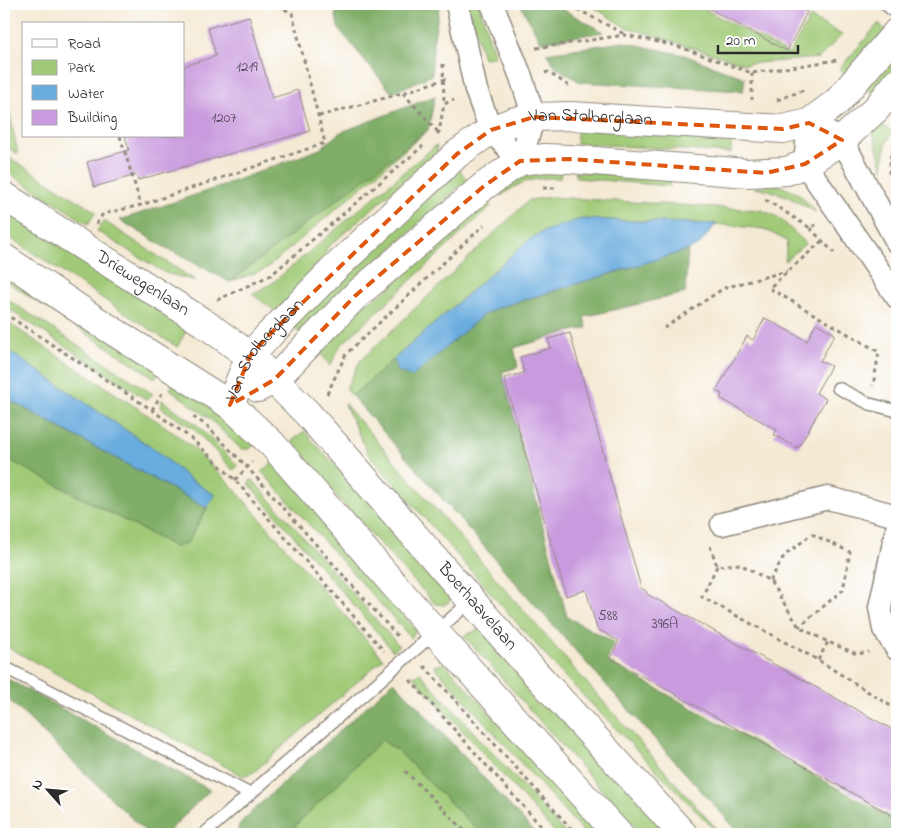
<svg xmlns="http://www.w3.org/2000/svg" width="901" height="838" font-family="'Indie Flower',sans-serif">
<style>
.green{fill:#a0ca77;stroke:#667a51}
.forest{fill:#80ae68;stroke:#566c4a}
.water{fill:#69acde;stroke:#4a6c84}
.building{fill:#c99bde}
.lines{fill:none;stroke-linecap:round;stroke-linejoin:round}
.service-casing{stroke:#908a7f;stroke-width:14}
.minor-casing{stroke:#908a7f;stroke-width:25}
.tertiary-casing{stroke:#908a7f;stroke-width:30}
.path{stroke:#908a7f;stroke-width:3;stroke-dasharray:4 4;stroke-linecap:butt}
.service{stroke:#fff;stroke-width:11}
.minor{stroke:#fff;stroke-width:22}
.tertiary{stroke:#fff;stroke-width:28}
.marked{fill:none;stroke:#df570e;stroke-width:4;stroke-dasharray:10 6;stroke-linejoin:round}
.labels{text-anchor:middle;dominant-baseline:central;stroke-width:4;stroke-linejoin:round;paint-order:stroke}
.number-label{font-size:15px;fill:#524758}
.street-label{font-size:18px;fill:#2b2b2b;stroke:#fff}
</style>
<rect width="100%" height="100%" fill="#fff"/>
<filter id="ink" filterUnits="userSpaceOnUse"><feTurbulence type="fractalNoise" baseFrequency=".02" numOctaves="2"/><feDisplacementMap in="SourceGraphic" scale="10" xChannelSelector="R" yChannelSelector="G"/><feConvolveMatrix kernelMatrix="1 2 1 2 8 2 1 2 1" color-interpolation-filters="sRGB"/></filter>
<filter id="wash" filterUnits="userSpaceOnUse"><feTurbulence type="fractalNoise" baseFrequency=".0096" numOctaves="4" result="noise"/><feDisplacementMap in="SourceGraphic" scale="20" xChannelSelector="R" yChannelSelector="G"/><feGaussianBlur stdDeviation="1.12" result="paint"/><feColorMatrix in="noise" values="0 0 0 0 0 0 0 0 0 0 0 0 0 0 0 0 0 1.4 0 .05"/><feComposite in="paint" operator="in"/></filter>
<g filter="url(#wash)">
<rect width="100%" height="100%" fill="#f4e9d3"/>
<path class="green" d="M467 4H479L495 57 483 58Z
M589 4H695L789 54 810 17 842 35 819 58 745 64 623 26Z
M879 23 885 30 847 77 839 69Z
M897 41V67L874 94 861 85Z
M4 86 18 154 4 145Z
M877 121 892 132 886 144 883 170 872 129Z
M578 129 731 137V153L576 143Z
M428 130 266 269 230 282Z
M436 145 438 151 327 248 320 271 275 311 252 294 271 284Z
M4 154 96 212 88 224 4 170Z
M458 167 467 180 299 333 292 324Z
M537 171 561 172 560 178C532 178 523 180 501 196L499 191 516 178Z
M575 172 670 177V186L576 178Z
M774 183 799 194 816 212C796 201 777 189 754 188Z
M551 197 761 210 778 217 806 243 785 261 787 241 764 229 716 224 581 219 542 232 529 240 352 396 346 388 360 361 529 200Z
M488 201 491 206 340 346 330 366 317 348 366 303 381 295Z
M4 210 188 328 177 347 4 234Z
M104 221 196 281 165 273 97 231Z
M4 269 160 371 155 378 4 280Z
M4 297 153 394 147 400 4 306Z
M4 320 166 427 196 450 230 484 383 659 254 772 243 776 4 645V457L175 547 187 543 215 495 188 478 157 451 4 348Z
M176 380 257 442 250 449H241L211 420 170 389Z
M162 400 196 424 238 466 233 470 194 429 160 407Z
M344 403 577 672 721 834H719L562 674 368 454Z
M304 431 450 591V601L444 605 435 604 289 444Z
M274 461 416 630 411 638 262 472Z
M252 479 399 646 393 651 248 483Z
M483 627 669 834H641L464 636Z
M445 663 598 834H585L434 666Z
M420 673 566 834H556L413 676Z
M382 740 398 751 482 834H299L295 826Z"/>
<path class="forest" d="M334 4H440L433 43 432 75 392 93 338 28Z
M520 4H559L564 10 604 32 541 42Z
M623 42 684 55 745 78 743 91 580 82 557 68 546 53Z
M435 96 428 130 230 282 166 248 120 220 210 190 320 149 339 133Z
M688 250 685 293 584 317 587 328 567 332 514 348 518 367 502 372 567 617 614 642 607 661 897 821V834H740L565 639 352 396 394 359 397 371 483 315 497 308Z
M4 397 207 508 187 543 175 547 4 457Z
M4 677 210 790 166 834H148L4 695Z
M394 681 536 834H482L398 751 382 740 295 826 299 834H237L239 825 247 816Z"/>
<path class="water" d="M581 219 716 224 699 245 688 250 497 308 483 315 412 377 397 371 394 359 529 240 542 232Z
M4 348 157 451 188 478 215 495 207 508 4 397Z"/>
<g id="blocks">
<path class="building" d="M701 4H792L807 12 787 51Z
M249 16 272 98 298 90 310 131 138 180 136 175 94 187 87 162 129 150 125 136H184V66L216 56 208 28Z
M765 318 807 341 816 323 835 334 820 361 831 366 816 393 826 399 798 448 774 435 777 430 720 398 722 394 716 391 747 336 753 340Z
M570 333 641 588 646 591 647 594 897 732V818L610 658 619 641 597 629 586 590 566 596 504 378 524 373 520 357 551 348 548 339Z"/>
</g>
</g>
<g filter="url(#ink)">
<use href="#blocks" fill-opacity="0" stroke="#908a7f" stroke-width="1"/>
<g class="lines">
<g class="service-casing">
<path id="service" d="M885 4 897 14
M838 388 870 404 897 411
M4 667 250 794
M204 834 471 601"/>
</g>
<g class="minor-casing">
<path id="minor" d="M457 4 476 90 491 130 520 161
M492 4 521 77 534 117 520 161
M897 242 842 140 809 123 805 164 897 297
M722 524 828 498 897 516
M897 529 880 607 884 629 897 649"/>
</g>
<g class="tertiary-casing">
<g id="tertiary">
<path id="s1" d="M4 196 204 323 250 356 307 413 527 664 683 834"/>
<path d="M4 258 97 321 230 405 272 444 436 633 618 834"/>
<path d="M258 388 274 380 355 296 484 186 520 161 545 158 569 159 748 173 787 171 805 164 842 140 876 109 897 83"/>
<path id="s2" d="M230 405 250 356 269 335 334 269 457 154 491 130 512 122 534 117 571 116 783 129 809 123 837 102 897 32"/>
</g>
</g>
<path class="path" d="M571 4 577 9 624 34
M536 48 625 35 677 46 752 73 837 60
M443 64 444 104
M545 73 548 72 572 88
M752 73V100
M403 93 439 133
M777 100 804 90
M319 116 403 93 448 78
M437 134 439 132 444 104 454 100
M120 136 141 205
M889 174 891 154 897 139
M543 188H556
M765 201H768L810 228 817 224
M96 224 103 214 141 205 325 143 292 13 274 4
M810 228 834 253
M822 241 769 288 879 352 873 386
M217 300 271 275 423 146
M4 313 152 410 192 439 235 480 384 651
M664 328 724 288 787 271
M327 394 346 354 484 225
M152 410 162 393
M193 417 206 425 247 467 400 639
M235 480 252 462
M710 546 717 566 740 564 770 581 799 627 828 642 857 654 869 652
M717 566 702 597 818 660 897 710
M770 581 784 556 812 534 850 552 843 590 799 627
M818 660 828 642
M424 666 576 834
M410 680 548 834
M405 771 468 834"/>
<use href="#service" class="service"/>
<use href="#minor" class="minor"/>
<use href="#tertiary" class="tertiary"/>
</g>
</g>
<path class="marked" d="M534 117 783 129 809 123 842 140 805 164 766 173 569 159 520 161 484 186 355 296 274 380 230 405 250 356 269 335 457 154 491 130Z"/>
<g class="labels">
<g class="number-label">
<text x="247" y="67">1219</text>
<text x="224" y="118">1207</text>
<text x="608" y="616">588</text>
<text x="665" y="624">396A</text>
</g>
<g class="street-label">
<text stroke="none"><textPath href="#s2" startOffset="486">Van Stolberglaan</textPath></text>
<text stroke="none"><textPath href="#s1" startOffset="164">Driewegenlaan</textPath></text>
<text stroke="none"><textPath href="#s2" startOffset="66">Van Stolberglaan</textPath></text>
<text stroke="none"><textPath href="#s1" startOffset="632">Boerhaavelaan</textPath></text>
</g>
</g>
<rect width="901" height="838" fill="none" stroke="#fff" stroke-width="20"/>
<rect x="22" y="22" width="162" height="115" fill="#ffffff" stroke="#aaaaaa"/>
<rect x="32" y="39" width="25" height="8" fill="#ffffff" stroke="#aaaaaa"/>
<text x="68" y="48" font-size="15" fill="#2b2b2b">Road</text>
<rect x="32" y="60" width="25" height="15" fill="#a0ca77" stroke="#aaaaaa"/>
<text x="68" y="72" font-size="15" fill="#2b2b2b">Park</text>
<rect x="32" y="85" width="25" height="15" fill="#69acde" stroke="#aaaaaa"/>
<text x="68" y="98" font-size="15" fill="#2b2b2b">Water</text>
<rect x="32" y="110" width="25" height="15" fill="#c99bde" stroke="#aaaaaa"/>
<text x="68" y="122" font-size="15" fill="#2b2b2b">Building</text>
<g transform="translate(48 790) rotate(297)" stroke="#ffffff" stroke-width="4" paint-order="stroke">
<path d="M0-4L9 19L0 12L-9 19Z" fill="#2b2b2b"/>
<text y="-8" font-size="14" font-weight="bold" text-anchor="middle" fill="#2b2b2b">N</text>
</g>
<path d="M718 45v8h80v-8" fill="none" stroke="#2b2b2b" stroke-width="2.5"/>
<text x="726" y="45" font-size="15" fill="#2b2b2b" stroke="#ffffff" stroke-width="4" paint-order="stroke">20 m</text>
</svg>
